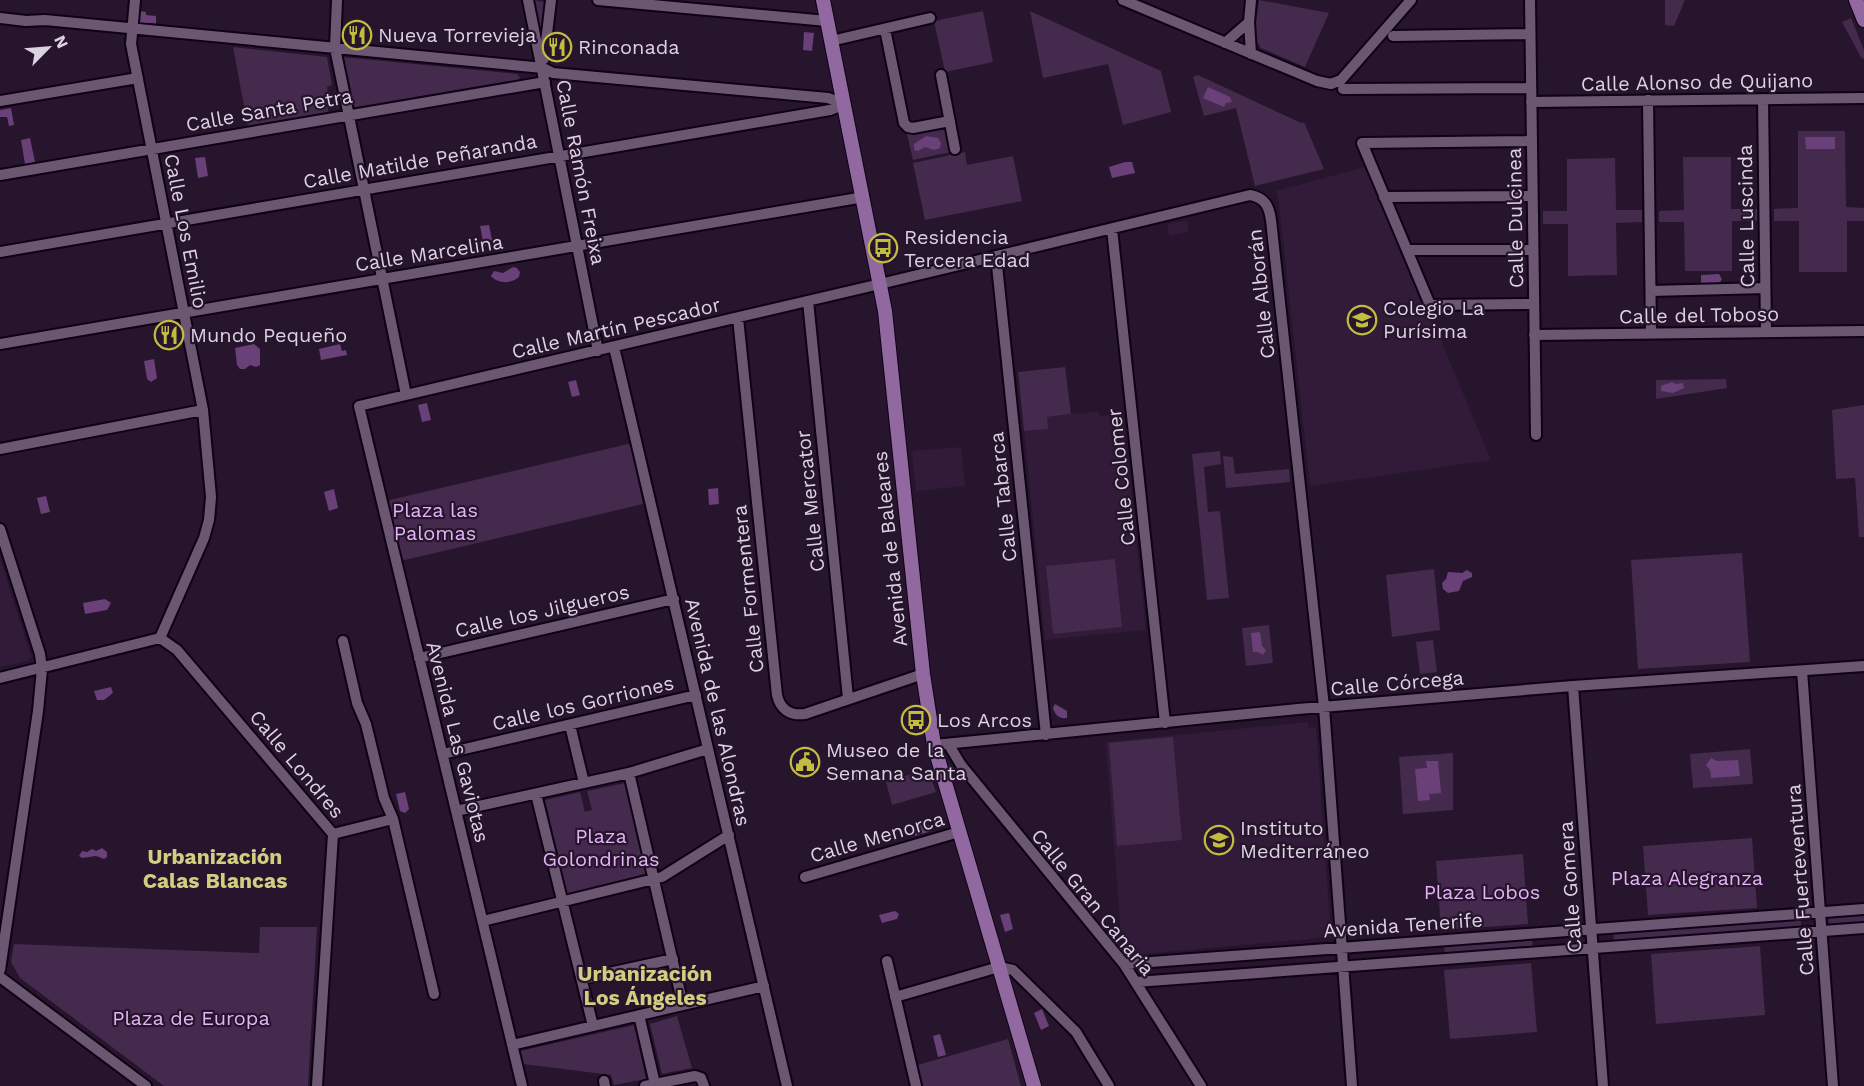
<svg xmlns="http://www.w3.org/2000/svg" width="1864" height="1086" font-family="'Work Sans',sans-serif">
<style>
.built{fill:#311b38}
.green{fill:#442a4d}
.water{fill:#694077}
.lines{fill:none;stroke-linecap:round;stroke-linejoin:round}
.minor-casing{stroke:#0f0214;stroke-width:14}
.major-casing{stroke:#0f0214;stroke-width:16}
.minor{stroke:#6b5772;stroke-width:10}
.major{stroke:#91689f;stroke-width:14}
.labels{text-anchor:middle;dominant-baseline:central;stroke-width:4.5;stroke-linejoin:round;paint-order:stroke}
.poi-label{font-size:20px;fill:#ddd2e1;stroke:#26152c;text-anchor:start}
.street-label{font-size:20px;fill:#ddd2e1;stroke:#26152c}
.park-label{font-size:20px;fill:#e5b4f6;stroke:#26152c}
.neighbourhood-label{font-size:21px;font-weight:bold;fill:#d0ce80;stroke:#26152c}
</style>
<rect width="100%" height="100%" fill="#26152c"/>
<path class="built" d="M1368 166 1491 460 1310 486 1279 203 1276 191Z
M1187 220 1189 232 1169 236 1167 224Z
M1099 411 1100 416 1123 414 1146 630 1045 640 1024 431 1047 429 1046 417Z
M961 447 965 486 916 491 912 451Z
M0 558 31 657 28 661 0 667Z
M1308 722 1309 728 1316 727 1331 937 1133 955 1125 953 1122 949 1106 742Z"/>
<path class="green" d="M534 0 544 2 541 38 533 1Z
M1259 0 1329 13 1305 67 1261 48C1251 37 1258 14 1259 0Z
M1665 0H1685L1674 26 1665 25Z
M983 11 993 62 945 72 934 21Z
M1030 11 1161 71 1171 112 1123 125 1108 64 1043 78Z
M1851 18 1864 50V58L1862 59 1842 22Z
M233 47 327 57 332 85 327 87 329 99 326 100 329 114 248 127Z
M343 57 517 74 520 78 517 81 355 109Z
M1198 75 1301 123 1304 122 1324 169 1255 186 1236 108 1204 116 1193 77Z
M946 127 951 152 913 160 907 134Z
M1798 131H1845L1846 207 1864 208V221H1847V272H1799V221H1774V209L1798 208Z
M965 152 967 165 1013 156 1022 201 925 220 913 163Z
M1683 157H1731V209H1757V221H1732V271H1685L1684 222H1659V211L1684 210Z
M1615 158 1616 210H1642V222L1616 223 1617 275 1568 276V224H1543V211H1567V159Z
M1065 367 1071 414 1047 417 1048 429 1024 431 1018 372Z
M1726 379 1727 388 1656 399V380Z
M1864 405V537H1859L1855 478 1836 479 1832 410Z
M628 444 631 447 643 504 405 560 401 559 388 503 390 500Z
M1220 451 1221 464 1204 467 1208 512 1220 511 1229 598 1207 600 1192 454Z
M1223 456 1233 457 1235 474 1289 469 1290 482 1226 488Z
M1742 553 1750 662 1638 669 1631 560Z
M1115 559 1122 627 1053 634 1046 566Z
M1434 569 1440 630 1392 637 1386 575Z
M1269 625 1273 663 1246 666 1242 628Z
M1433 640 1437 672 1420 674 1416 642Z
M1173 737 1182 840 1117 846 1109 743Z
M1750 749 1753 783 1751 784 1693 788 1690 754Z
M1453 753V810L1403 814 1399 757Z
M928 769 936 792 892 805 886 782Z
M625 783 647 875 567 894 545 800 580 792 585 812 592 810 587 791Z
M1752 838 1757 908 1648 915 1643 846Z
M1523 854 1528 924 1441 930 1436 861Z
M1864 912V925L1831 926 1828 921 1830 916Z
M1801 917V930L1614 944 1613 931Z
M260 927H317L308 1086H164L20 978 11 962 14 944 259 953Z
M1532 937 1533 949 1445 956 1444 944Z
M1760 946 1765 1015 1656 1024 1651 954Z
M1531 963 1537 1032 1450 1039 1444 970Z
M677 1016 692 1068 662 1074 650 1024Z
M634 1025 646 1079 614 1085 611 1075 523 1064 520 1051Z
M1008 1039 1021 1086H923L918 1065Z"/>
<path class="water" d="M140 11 146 12V15L156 16V24L139 22Z
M804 32 814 33 812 51 803 50Z
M1208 87 1230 97 1232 102 1226 103 1224 107 1203 98Z
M11 108 14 125 9 126 7 117H0V110Z
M926 136 938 138 941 143 940 148 934 150 925 147 918 151 914 150V144Z
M1835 137V149H1806L1805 137Z
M30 138 35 162 25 164 21 140Z
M205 157 208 176 198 178 195 158Z
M1125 162H1132L1135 173 1112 178 1109 167Z
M489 225 493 245 484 246 480 226Z
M513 267 517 268 520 272 519 277C511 284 498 284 491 276L494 271 503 273Z
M1719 274 1722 279 1719 284H1701V275Z
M254 344 260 349V365L256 367 250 365 245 369H240L237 365 235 348Z
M340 344 342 351 346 350 347 355 321 360 319 349Z
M154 359 157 378 151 382 147 379 144 361Z
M576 380 580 395 572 397 568 382Z
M1672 382 1676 384 1683 383 1684 388 1673 393 1661 391V386Z
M427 403 431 420 422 422 418 405Z
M718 488 719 504 709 505 708 489Z
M334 489 338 508 329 511 324 492Z
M46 496 50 512 41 514 37 498Z
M1467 570 1472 573V577L1463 581 1459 591 1448 593 1443 589 1442 583 1446 579 1448 572 1462 573Z
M105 599 111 603 107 610 85 614 83 603Z
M1260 632 1262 646 1266 650 1263 655 1258 652H1253L1251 633Z
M111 687 113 693 104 700H97L94 691Z
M1055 704 1067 711V718C1059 719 1055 715 1053 708Z
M1711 758 1717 761 1738 760 1740 776 1711 778 1710 770 1706 765Z
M1426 761H1438L1441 793 1429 794 1430 800 1418 801 1415 769 1427 768Z
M860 768 862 779 849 782 847 771Z
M405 792 409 809 405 813 400 811 396 794Z
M920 825H929L931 831 915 836 912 827Z
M102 848 107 852V857L104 859 96 856 82 858 79 856 82 851 87 852 92 849 96 851Z
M895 911 899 914 897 919 882 923 879 915Z
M1009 913 1013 929 1005 932 1000 915Z
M1042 1009 1049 1026 1041 1030 1034 1013Z
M940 1034 946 1055 938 1057 933 1036Z"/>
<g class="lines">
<g class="minor-casing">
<path id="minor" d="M135 0 131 44 203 410 211 497 209 520 204 538 160 638
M337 0 335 48 406 395
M528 0 598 351
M598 0 827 21
M1123 0 1317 81 1331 84 1341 80 1411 0
M1251 0 1249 22 1251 54
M1530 0 1536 435
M0 18 26 21 45 20 543 68 553 73 828 98 845 104
M885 29 904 123 908 127 913 128 950 121
M1393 36 1530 34
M831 41 930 18
M1225 43 1249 22
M544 59 551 0
M941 75 955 149
M1343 89 1531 88
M1763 99 1766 332
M1648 100 1651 333
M0 101 138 78
M1531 102 1864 98
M1532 141 1362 143 1430 305 1534 304
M0 175 545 82
M1384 197 1532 196
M1112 229 1165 723
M1407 250H1533
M0 252 830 110 845 104
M996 256 1046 735
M1651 291 1765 288
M808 301 848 698
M738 318 777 695C780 709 790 716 805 714L923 674
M1534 335 1864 331
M0 344 864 197
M614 347 787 1086
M0 449 203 410
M0 529 40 654 42 669 38 711 0 970
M160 638 177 650 333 834 317 1086
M343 641 357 703 366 724 384 798 393 819 434 994
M419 658 674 599
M1802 671 1833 1086
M0 678 160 638
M1573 686 1603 1086
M570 725 584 783
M934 745 1298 709 1573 686 1864 666
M949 745 961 765 1124 964 1201 1086
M443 754 696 695
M629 773 683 1005
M536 794 593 1026
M456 811 629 773 708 749
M333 834 393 819
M805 877 959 832
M483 921 662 877 729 835
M887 961 916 1086
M1124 964 1864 909
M0 977 146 1086
M582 979 673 959
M1136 982 1864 928
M895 997 999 967 1013 970 1076 1032 1109 1086
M639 1015 655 1084
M512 1045 764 986
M604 1081 605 1086
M522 1086 359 406 880 284 1250 195C1265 198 1269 206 1271 220L1324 707 1352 1086
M645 1086 695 1076 701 1078 704 1086"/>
</g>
<g class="major-casing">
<path id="major" d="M823 0 885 311 923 674 934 745 1034 1086
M1856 0 1864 20"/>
</g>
<use href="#minor" class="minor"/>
<use href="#major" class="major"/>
</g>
<defs>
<g id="restaurant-ring" transform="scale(1.5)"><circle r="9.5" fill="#26152c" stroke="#c2bd3f" stroke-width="1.5"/><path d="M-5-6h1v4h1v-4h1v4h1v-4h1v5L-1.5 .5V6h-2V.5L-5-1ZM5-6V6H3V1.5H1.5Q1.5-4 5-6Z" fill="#c2bd3f"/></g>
<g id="bus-ring" transform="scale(1.5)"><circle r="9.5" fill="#26152c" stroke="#c2bd3f" stroke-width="1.5"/><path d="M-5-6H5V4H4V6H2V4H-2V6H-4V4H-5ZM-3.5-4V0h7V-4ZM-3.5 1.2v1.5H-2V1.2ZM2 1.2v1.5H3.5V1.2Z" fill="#c2bd3f"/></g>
<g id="school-ring" transform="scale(1.5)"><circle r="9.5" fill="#26152c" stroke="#c2bd3f" stroke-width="1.5"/><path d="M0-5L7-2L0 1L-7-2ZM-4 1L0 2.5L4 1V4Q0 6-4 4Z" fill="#c2bd3f"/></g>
<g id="civic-ring" transform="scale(1.5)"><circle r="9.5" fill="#26152c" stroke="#c2bd3f" stroke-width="1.5"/><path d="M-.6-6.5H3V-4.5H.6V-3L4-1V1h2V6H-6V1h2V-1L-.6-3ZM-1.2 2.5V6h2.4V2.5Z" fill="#c2bd3f"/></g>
</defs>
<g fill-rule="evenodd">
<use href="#restaurant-ring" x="357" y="35"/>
<use href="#restaurant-ring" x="557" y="47"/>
<use href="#bus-ring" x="883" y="248"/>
<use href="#school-ring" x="1362" y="320"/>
<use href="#restaurant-ring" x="169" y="335"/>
<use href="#bus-ring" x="916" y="720"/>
<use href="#civic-ring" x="805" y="762"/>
<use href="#school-ring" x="1219" y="840"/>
</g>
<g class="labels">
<g class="poi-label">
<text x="378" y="35">Nueva Torrevieja</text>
<text x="578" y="47">Rinconada</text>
<text x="904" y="237">Residencia<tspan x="904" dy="23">Tercera Edad</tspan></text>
<text x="1383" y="308">Colegio La<tspan x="1383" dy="23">Purísima</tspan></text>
<text x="190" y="335">Mundo Pequeño</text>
<text x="937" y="720">Los Arcos</text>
<text x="826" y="750">Museo de la<tspan x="826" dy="23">Semana Santa</tspan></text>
<text x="1240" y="828">Instituto<tspan x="1240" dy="23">Mediterráneo</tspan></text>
</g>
<g class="street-label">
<text transform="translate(1697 82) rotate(-1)">Calle Alonso de Quijano</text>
<text transform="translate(269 110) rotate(-10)">Calle Santa Petra</text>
<text transform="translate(420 161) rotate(-10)">Calle Matilde Peñaranda</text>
<text transform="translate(581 172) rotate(79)">Calle Ramón Freixa</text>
<text transform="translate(1746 216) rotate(-91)">Calle Luscinda</text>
<text transform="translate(1515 218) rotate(-91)">Calle Dulcinea</text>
<text transform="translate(186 231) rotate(79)">Calle Los Emilio</text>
<text transform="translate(429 253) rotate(-9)">Calle Marcelina</text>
<text transform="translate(1261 294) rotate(-96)">Calle Alborán</text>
<text transform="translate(1699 315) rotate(-1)">Calle del Toboso</text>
<text transform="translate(616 328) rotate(-13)">Calle Martín Pescador</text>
<text transform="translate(1121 477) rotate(-96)">Calle Colomer</text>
<text transform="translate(1003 497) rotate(-96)">Calle Tabarca</text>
<text transform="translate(810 501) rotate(-96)">Calle Mercator</text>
<text transform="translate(890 549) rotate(-96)">Avenida de Baleares</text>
<text transform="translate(748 589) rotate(-96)">Calle Formentera</text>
<text transform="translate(542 611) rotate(-13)">Calle los Jilgueros</text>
<text transform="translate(1397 683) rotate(-5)">Calle Córcega</text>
<text transform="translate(583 703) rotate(-13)">Calle los Gorriones</text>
<text transform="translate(718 712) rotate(77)">Avenida de las Alondras</text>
<text transform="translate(458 742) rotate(76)">Avenida Las Gaviotas</text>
<text transform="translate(297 764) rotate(50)">Calle Londres</text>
<text transform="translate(877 837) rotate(-16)">Calle Menorca</text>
<text transform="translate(1800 880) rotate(-94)">Calle Fuerteventura</text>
<text transform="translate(1570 887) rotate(-94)">Calle Gomera</text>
<text transform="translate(1093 902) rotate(51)">Calle Gran Canaria</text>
<text transform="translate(1403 925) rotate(-4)">Avenida Tenerife</text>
</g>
<g class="park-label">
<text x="435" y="510">Plaza las<tspan x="435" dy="23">Palomas</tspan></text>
<text x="601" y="836">Plaza<tspan x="601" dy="23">Golondrinas</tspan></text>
<text x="1687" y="878">Plaza Alegranza</text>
<text x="1482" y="892">Plaza Lobos</text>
<text x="191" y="1018">Plaza de Europa</text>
</g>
<g class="neighbourhood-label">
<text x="215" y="856">Urbanización<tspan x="215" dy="24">Calas Blancas</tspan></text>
<text x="645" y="973">Urbanización<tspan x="645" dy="24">Los Ángeles</tspan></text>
</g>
</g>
<g transform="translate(48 48) rotate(65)" stroke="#26152c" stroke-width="4.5" paint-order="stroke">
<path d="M0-4.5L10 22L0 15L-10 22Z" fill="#ddd2e1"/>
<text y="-9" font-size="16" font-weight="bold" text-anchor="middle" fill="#ddd2e1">N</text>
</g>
</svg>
